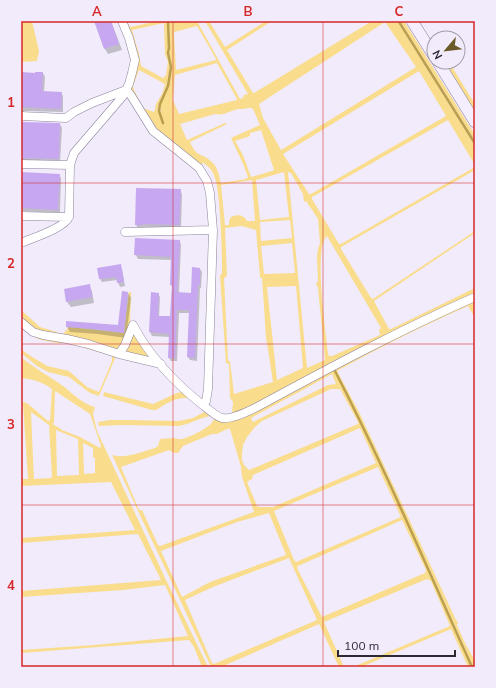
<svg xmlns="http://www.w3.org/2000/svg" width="496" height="688" font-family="Mulish,sans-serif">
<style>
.green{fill:#f9dd8d;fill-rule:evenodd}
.water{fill:#bb9f4d}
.shadow{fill:#0003}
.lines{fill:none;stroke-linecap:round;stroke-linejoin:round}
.stream{stroke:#bb9f4d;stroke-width:2.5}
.building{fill:#c6a7f0}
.minor-casing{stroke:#8c839b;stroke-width:9}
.secondary-casing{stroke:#8c839b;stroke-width:12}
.minor{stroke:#fff;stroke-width:8}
.secondary{stroke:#f4eefe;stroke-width:11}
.grid{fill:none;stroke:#d62828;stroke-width:1;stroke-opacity:0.55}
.neatline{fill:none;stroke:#d62828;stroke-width:1.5}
.grid-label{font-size:13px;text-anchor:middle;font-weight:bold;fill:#d62828}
</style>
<rect width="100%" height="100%" fill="#f1ebfb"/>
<path class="green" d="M21 21H32L39 51 37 61 21 62Z
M125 21H127L130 27 158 21H167L169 48 167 53 170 67 167 85 159 104 158 110 160 117 163 124 164 123 161 116 160 104 168 86 172 67 169 53 170 48 169 21H197L240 99 243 98 244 95 248 94 205 21H209L225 47 266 21H272L227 50 253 93H254L372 21H397L475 146V165L448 120 312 197V199L339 244H341L475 167V170L341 247V249L371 298 373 299 475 231V233L374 301 389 329H391L475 288V293L334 361 281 391 237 412 232 414 233 402 230 398 229 364 226 363 220 276 222 273C222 249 221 225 219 202 218 192 217 180 212 171 210 168 207 165 203 163L198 165 155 130 145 115 130 88 137 70ZM385 22 416 67 281 150 263 118 259 104ZM164 23 165 54 168 62 166 75 163 78 141 66 139 54 132 30ZM197 26 216 59V60L176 70 174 32ZM217 63 237 99V100L179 114 173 100 175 75ZM139 70 165 84C164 87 163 91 162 94 159 100 155 103 155 110L154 112 143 108 134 90 133 86ZM419 71 446 116 311 194H309L283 154ZM248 108H252L254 111 260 125 231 138 244 166 248 177 246 179 221 183C219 177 218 168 213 163 203 152 197 159 190 142L227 124 225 123 187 140 180 124 215 114C224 116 229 111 238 109 242 109 245 109 248 108ZM261 130 274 170 272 171 251 177 243 155 235 141 250 136V133ZM284 172 289 217 260 220 256 180ZM288 172 291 173 303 194 304 202 306 201 318 219 320 243 318 249 317 256 318 281 316 284 318 288 325 360 307 368ZM252 180 255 221H247C244 215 238 214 231 217L229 221V225H225L221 185ZM290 220 292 238 261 241 260 222ZM242 226 256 230 260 276V278H262L266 337 273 382 234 394 230 361H228L224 278 227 276 225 228ZM327 236 381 328 379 330 380 335 332 356H329L328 353C326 332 313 248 327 236ZM292 243 295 273 264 274 261 246ZM296 286 303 368 277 380 267 287Z
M400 21H404L475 135V141Z
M445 62H449L473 101H475V111L474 110Z
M129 292H131L130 325 126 336 118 350 36 330 21 318V310L40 327 63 334 69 327 124 333Z
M475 300V318L468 306C423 326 380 347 337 371L359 412 382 461 456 620 458 622 457 625 465 643 475 661V667H473L467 653 387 475 357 413 335 371V372C384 468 427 568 472 667H468L451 629 361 667H353L450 626 431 581 427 579 324 622 344 667H339L319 624 221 667H211L175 589 146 528 112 455C126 459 141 452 155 448L158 446 160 439C164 439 168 438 173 438 176 438 179 440 182 439 190 437 212 427 214 419L220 421ZM332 374 336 384 328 385 253 422 251 418ZM331 389H340L358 422V424L249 470 244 465 242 460V454L243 445 247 437 255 427 262 421ZM360 428 376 463 273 507H259L257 506 247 482 252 479 253 475ZM227 429H230L241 467 242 477 254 512 160 546 158 545 142 510H139L121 467 169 450 174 453H178L183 446 212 434H217ZM378 467 401 517 296 562 294 560 274 511ZM269 513 286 555 210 582 182 597 161 551 237 522ZM402 520 426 570 425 573 322 617 297 568 298 566ZM289 558 317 620 214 664 212 663 185 600 213 587Z
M21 324 68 341 116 356 99 396 90 393 69 377 48 372 37 366 21 353V349L29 355 47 366 69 371 87 387 99 392 112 361V356L68 343H57L42 340 36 338 21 328Z
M133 329 155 362 124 351Z
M21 357C34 368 49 376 63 386 72 393 84 405 95 407L93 414 97 431 166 580 208 667H202L194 647 189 640 21 653V650L94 645 188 636 165 585 123 590 21 597V591L161 580 138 534 21 543V538L135 530 111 482 21 486V479H28L23 404H21V402L27 403 48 421 50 420 52 389C43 382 32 379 21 378ZM55 391 90 414 101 446 100 448 80 437 62 430 53 424 54 422ZM31 412 49 425 52 476 51 478 34 479ZM56 430 78 439 79 475 57 476ZM83 443 93 448V457L95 458V473L84 474Z
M104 392 153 404 177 393 182 392 189 398C175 397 167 403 156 410H152L103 396Z
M204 412 210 416C199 418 190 424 179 426L121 425 99 426 98 422 110 420H125L179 421 193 418Z"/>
<path class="water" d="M397 21H400L475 141V146Z"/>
<path class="shadow" d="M95 21H111L122 50 108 54 105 49Z
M21 73H43L45 77 44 92 61 93 63 96V112L24 111V112H21Z
M21 123 60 124 62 128 60 162 21 161Z
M21 173 59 175 61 178 60 213 21 211Z
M180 190 182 194 181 228 144 227V228H138L136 225Z
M179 241 181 244 179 293 192 294 200 269 202 272 201 288H200L197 361 190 360 188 357 190 313H179L177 361H171L169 358 170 337 152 336 150 332 158 294 160 297 159 317H171L172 287 171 285 172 260 138 259 136 255Z
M120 265 122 269 125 286 120 287 117 280 102 282 100 279Z
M89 286 92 291 94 303 71 307 67 302Z
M128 293 131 298 126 338 98 334 70 332 67 327 119 326Z"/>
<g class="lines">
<path class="stream" d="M163 123 159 111 160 104 168 86 171 67 168 53 169 48 168 21
M335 371C385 468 427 568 472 667"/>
</g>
<path class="building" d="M94 21H111L119 44 104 49Z
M21 72 35 73V72H43L42 91 62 92 61 109 21 107Z
M21 122 60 123 59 159 21 158Z
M21 172 60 174 58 210 21 208Z
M136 188 181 189 179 225 143 224V225H135Z
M135 238 180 240 177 292 191 293 192 267 200 268V285H198L195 358 187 357 189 310H177L175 358H168L169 334 149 332 151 292 159 293 158 316H170L172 285H170L171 257 134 255Z
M121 264 124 282 117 283 116 277 99 279 97 268Z
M90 284 92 297 66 302 64 289Z
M122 291 128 292 124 333 94 329 66 327V321L118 325Z"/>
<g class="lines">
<g class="minor-casing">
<path id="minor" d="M21 116 66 118 74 112 92 103 126 90 130 94 153 131 193 163 199 168 207 181 210 193 213 230 208 389 206 401 204 405
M21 164 70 165
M21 216 69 217
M125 232 213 230
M21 243C32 238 65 228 69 217L70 165 74 153 123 96 129 84 132 73 135 60 129 38 122 21
M21 322 33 332 43 335 67 339 88 344 119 354 161 364
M119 354 125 345 133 325C150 357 176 384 204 406 210 410 215 416 222 418 231 420 249 411 257 407 329 368 400 330 475 297"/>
</g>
<g class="secondary-casing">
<path id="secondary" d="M412 21 434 56
M438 62 475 122"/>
</g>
<use href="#minor" class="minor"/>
<use href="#secondary" class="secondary"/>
</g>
<path class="grid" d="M173 21V667M323 21V667M21 183H475M21 344H475M21 505H475"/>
<rect width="496" height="688" fill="none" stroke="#f1ebfb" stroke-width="44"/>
<g transform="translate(446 50) rotate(242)"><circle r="19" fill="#f1ebfb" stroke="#a39dab"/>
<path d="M0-3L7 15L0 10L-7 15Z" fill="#6b5a28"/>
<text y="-6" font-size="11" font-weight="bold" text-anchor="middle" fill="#2d2933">N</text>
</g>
<path d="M338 650v6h117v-6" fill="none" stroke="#2d2933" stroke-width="2"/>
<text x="344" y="650" font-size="12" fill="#2d2933" stroke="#f1ebfb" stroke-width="3" paint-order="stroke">100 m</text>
<rect x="22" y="22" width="452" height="644" class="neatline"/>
<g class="grid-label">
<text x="97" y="16">A</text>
<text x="248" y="16">B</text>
<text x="399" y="16">C</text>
<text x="11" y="107">1</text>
<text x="11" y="268">2</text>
<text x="11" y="429">3</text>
<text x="11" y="590">4</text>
</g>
</svg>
